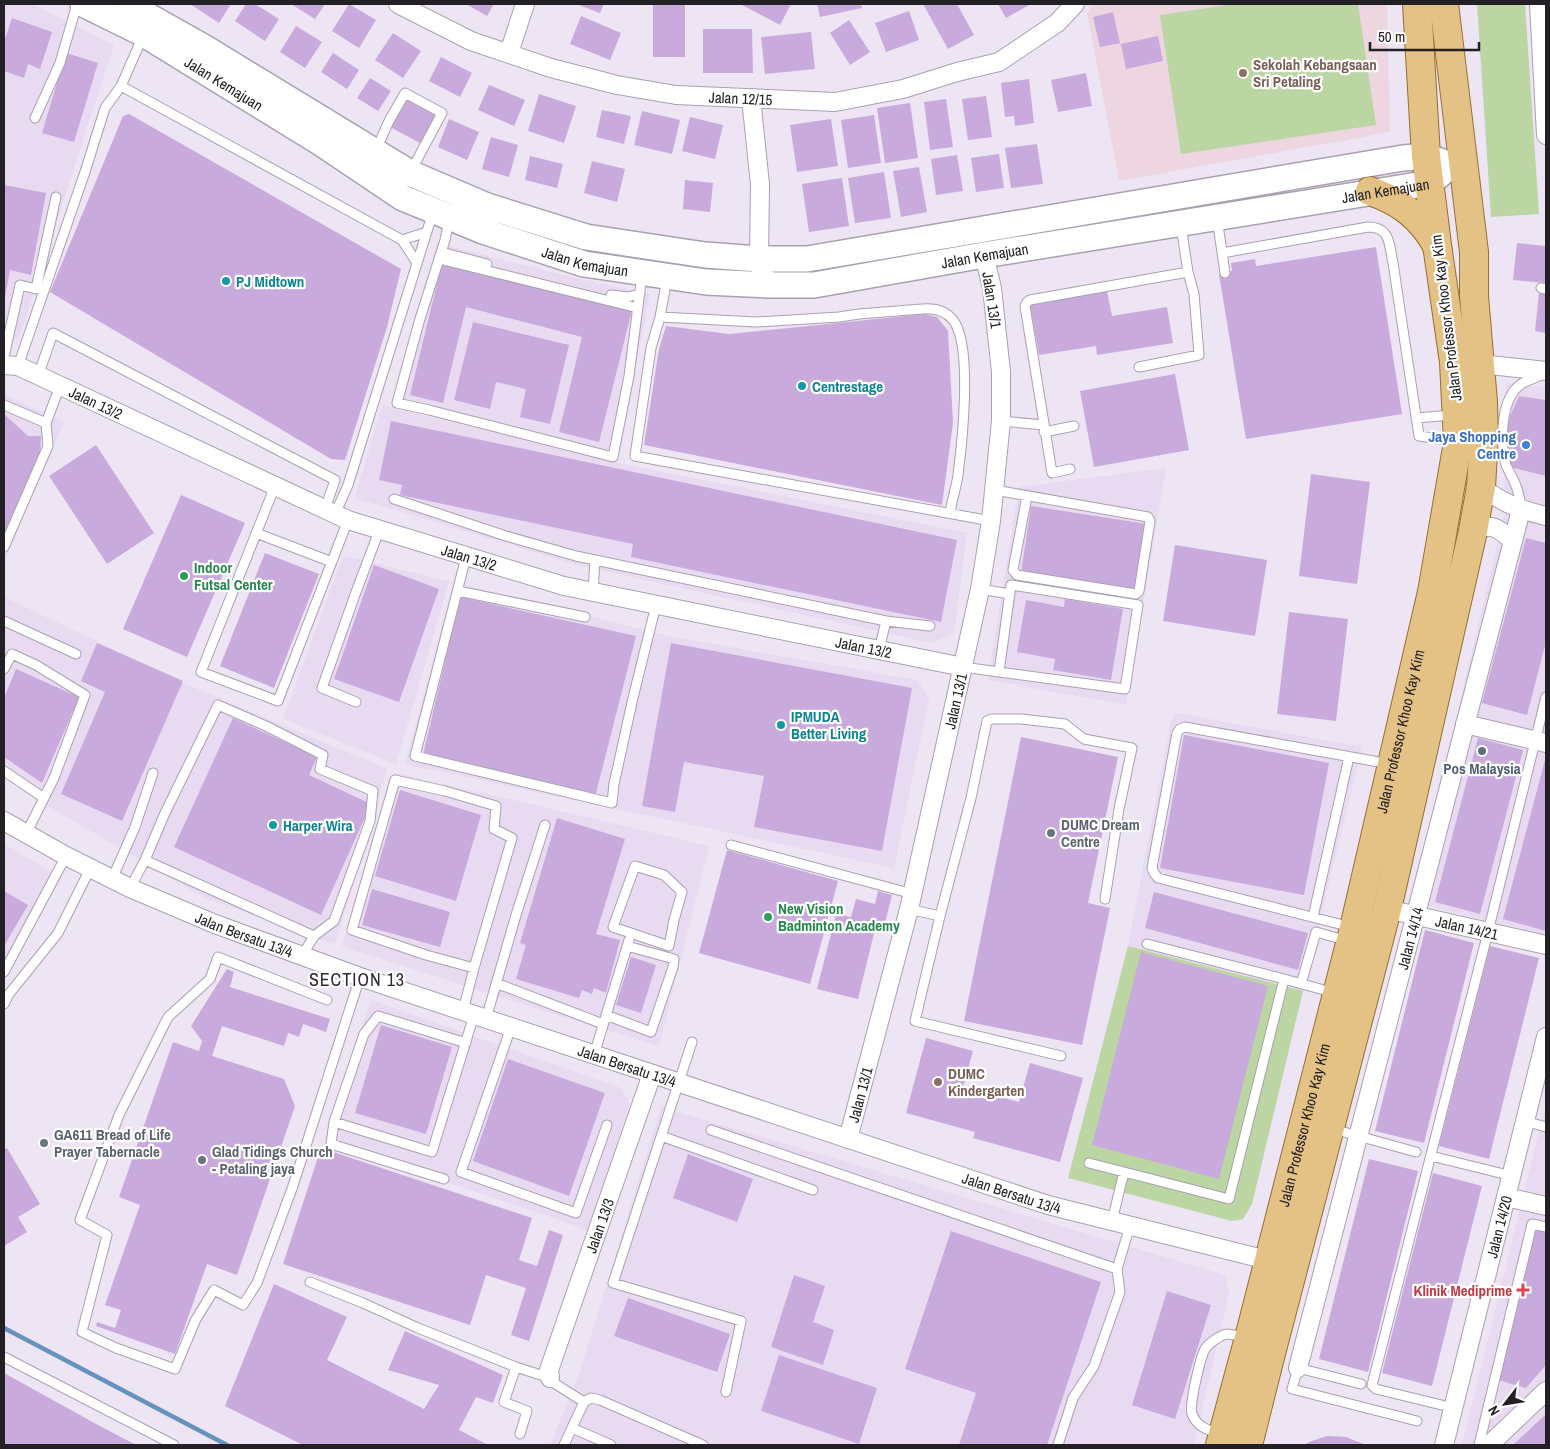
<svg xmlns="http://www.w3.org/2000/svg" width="1550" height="1449" font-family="'Archivo Narrow',sans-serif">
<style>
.built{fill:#e8daf1}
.education{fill:#eed6e1}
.green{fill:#bbd5a3}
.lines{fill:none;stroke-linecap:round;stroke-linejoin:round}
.stream{stroke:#6792bc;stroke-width:4.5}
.building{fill:#c9aadd}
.service-casing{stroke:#aaa0b0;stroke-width:11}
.minor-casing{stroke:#aaa0b0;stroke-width:20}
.secondary-casing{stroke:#aaa0b0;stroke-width:28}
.primary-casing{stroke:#956f30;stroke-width:30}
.service{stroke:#fff;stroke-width:9}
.minor{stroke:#fff;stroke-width:18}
.secondary{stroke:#fff;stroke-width:25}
.primary{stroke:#e4c286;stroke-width:28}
.education-dot{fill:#8d6e63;stroke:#fff;stroke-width:2}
.culture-dot{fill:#0f9aa8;stroke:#fff;stroke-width:2}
.shop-dot{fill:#3f7fe0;stroke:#fff;stroke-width:2}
.leisure-dot{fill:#2e9e5b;stroke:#fff;stroke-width:2}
.service-dot{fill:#5c6f8a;stroke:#fff;stroke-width:2}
.worship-dot{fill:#6b7280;stroke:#fff;stroke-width:2}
.health-dot{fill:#e0444e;stroke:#fff;stroke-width:2}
.labels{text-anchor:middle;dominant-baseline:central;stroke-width:4.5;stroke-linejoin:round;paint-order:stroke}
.education-label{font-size:15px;font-weight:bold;fill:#785e54;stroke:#fff;text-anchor:start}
.street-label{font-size:15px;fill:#232025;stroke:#fff}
.culture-label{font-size:15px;font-weight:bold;fill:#0d838f;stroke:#fff;text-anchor:start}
.shop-label{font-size:15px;font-weight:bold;fill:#366cbe;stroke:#fff;text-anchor:end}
.leisure-label{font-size:15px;font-weight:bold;fill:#27864d;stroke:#fff;text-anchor:start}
.service-label{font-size:15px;font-weight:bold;fill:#4e5e75;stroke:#fff}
.worship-label{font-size:15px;font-weight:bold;fill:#5b616d;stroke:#fff;text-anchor:start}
.health-label{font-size:15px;font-weight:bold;fill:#be3a42;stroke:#fff;text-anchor:end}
.quarter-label{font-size:18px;letter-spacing:1px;fill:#2e2632;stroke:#fff}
</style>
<rect width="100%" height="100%" fill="#ede4f4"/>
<path class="built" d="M4 4H33L114 45 19 338 4 337Z
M437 243 566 276 650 294 617 460 395 404Z
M1506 383 1546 388V935L1412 902 1504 517Z
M4 394 64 423 4 562Z
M382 405 623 464 967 533 954 632 932 643 577 565 355 498Z
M1166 468 1126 705 988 680 1019 487Z
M343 556 449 581 396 764 283 719Z
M454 582 673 637 917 680 929 698 894 868 405 764Z
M4 597 190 686 387 769 335 944 205 898 31 796 4 774Z
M1176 713 1362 747 1303 991 1128 946 1171 721Z
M394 773 535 805 709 846 659 1046 484 992 342 946Z
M4 844 61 878 4 980Z
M371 1000 621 1088 630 1103 588 1230 324 1140Z
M1546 1104V1445H1462Z
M661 1107 1225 1275 1229 1293 1194 1445H550L580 1372Z"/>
<path class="education" d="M1093 4H1387L1390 132 1119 181 1087 13Z"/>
<path class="green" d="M1234 4H1358L1376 125 1181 154 1160 15Z
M1477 4H1525L1539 214 1491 217Z
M1128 946 1303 991 1252 1204 1243 1219 1232 1221 1068 1178Z"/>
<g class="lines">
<path class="stream" d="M4 1328 227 1445"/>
</g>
<path class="building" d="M190 4H231L219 23Z
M246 4H255L279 19 265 41 235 21Z
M291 4H325L315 19Z
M349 4 376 20 359 48 332 31Z
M466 4H494L487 16Z
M576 4H604L600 13Z
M653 4H685V57H653Z
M740 4H791L780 25Z
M817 4H861L862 8 820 17Z
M923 4H957L974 35 948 49Z
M998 4H1031L1006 18Z
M909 11 919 40 886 52 875 23Z
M1113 12 1120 43 1100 47 1093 17Z
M581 16 621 33 610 60 570 44Z
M12 18 52 32 40 69 28 64 24 78 4 71V42Z
M849 20 870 52 850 65 830 33Z
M296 26 322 42 305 68 280 52Z
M703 29H752L753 73H703Z
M811 32 815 69 765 74 761 37Z
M393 33 421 51 403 78 375 60Z
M1158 36 1163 61 1126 69 1121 44Z
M66 53 98 63 74 142 42 133Z
M333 53 359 70 347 89 321 72Z
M441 57 472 73 460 97 429 81Z
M1086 73 1092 106 1058 112 1051 80Z
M370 78 391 91 378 111 357 98Z
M1029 79 1034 123 1015 126 1014 116 1005 117 1001 83Z
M489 85 525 100 514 126 478 110Z
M539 94 576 106 564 143 528 131Z
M407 96 437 113 420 143 390 127Z
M986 96 992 137 968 140 962 99Z
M946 99 953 147 930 150 924 102Z
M910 103 918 158 885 163 877 108Z
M602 110 631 116 624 144 596 137Z
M642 111 680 120 672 154 634 145Z
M129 114 401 269 387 327 345 460 331 459 50 292 123 116Z
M874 115 881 163 848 168 841 120Z
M690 117 723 125 715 159 682 151Z
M449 119 479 132 467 160 438 147Z
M831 119 838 166 797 172 790 125Z
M491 137 518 145 509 177 482 169Z
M1037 144 1043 184 1011 188 1005 148Z
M999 154 1004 188 976 192 971 158Z
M957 155 963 191 936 195 931 159Z
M530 156 563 164 557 188 525 180Z
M592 161 625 169 617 202 584 193Z
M919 167 927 212 901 217 893 171Z
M884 172 891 218 855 223 848 178Z
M842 178 849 226 809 232 802 184Z
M685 180 713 183 710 212 683 209Z
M4 185 46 193 31 275 10 270 5 297Z
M1517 243 1546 246V283L1513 280Z
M1376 247 1402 414 1246 439 1219 274 1232 271 1231 263 1255 259 1256 266Z
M442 263 632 310 599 442 559 432 582 337 466 307 443 403 410 395Z
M1107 291 1112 316 1167 307 1173 343 1097 355 1096 346 1039 355 1030 304Z
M1539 293 1546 294V333L1535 331Z
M925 314 937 317 948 331 953 423 942 505 644 445 659 349 666 326 729 334Z
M473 322 569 345 550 424 520 417 526 389 496 382 490 409 454 400Z
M1175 374 1189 450 1094 467 1080 391Z
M1519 396 1546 400V476L1514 468 1507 457 1506 433 1510 416Z
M4 414 28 436H41L40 458 4 538Z
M391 421 957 540 941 622 631 557 633 544 400 495 402 485 379 480Z
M96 445 154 533 107 564 49 476Z
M1311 474 1370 482 1357 584 1299 576Z
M181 495 245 523 187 657 123 629Z
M1031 506 1147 524 1137 591 1021 573Z
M1526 538 1546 543V642L1527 715 1482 703Z
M1175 545 1267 560 1255 636 1163 621Z
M265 553 319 574 274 688 220 666Z
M374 565 439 589 399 702 334 679Z
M460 597 636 636 595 797 423 755Z
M1065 599 1123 609 1111 680 1053 670 1055 659 1017 652 1026 600 1064 607Z
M1289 612 1348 619 1336 721 1277 714Z
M97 643 183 681 122 821 61 794 105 692 81 681Z
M671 643 912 688 882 851 754 827 764 776 684 762 675 812 642 806Z
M16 669 79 697 42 783 4 757V698Z
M233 718 317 757 309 775 371 804 321 915 174 847Z
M1184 735 1329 763 1304 895 1160 868Z
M1021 737 1118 757 1088 903 1110 908 1082 1045 964 1021Z
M1478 738 1523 750 1480 914 1435 902Z
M1546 756V931L1503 919Z
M400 790 481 815 456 901 375 876Z
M557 818 625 839 596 934 620 940 606 993 594 988 592 994 582 990 579 998 516 979 526 945 520 943Z
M727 850 838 881 810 984 699 953Z
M372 889 450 912 440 947 362 925Z
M4 891 28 905 4 946Z
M878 891 892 895 885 923 877 921 858 999 817 989 836 914 851 917 856 899 875 904Z
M1154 892 1308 933 1298 970 1145 928Z
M1425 930 1474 943 1424 1143 1375 1131Z
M1490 946 1539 958 1489 1159 1439 1146Z
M1141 952 1268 986 1219 1179 1092 1145Z
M631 957 656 965 641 1013 616 1005Z
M227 969 234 972 230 987 330 1019 326 1032 303 1024 299 1037 288 1033 284 1046 222 1026 212 1056 284 1079 295 1106 237 1275 207 1264 175 1354 96 1326 97 1322 115 1328 121 1310 105 1305 140 1205 119 1197 173 1042 199 1051 202 1041 191 1026Z
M381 1025 452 1047 426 1134 355 1113Z
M926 1038 973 1051 963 1087 1019 1102 1030 1063 1083 1078 1060 1162 973 1138 975 1132 906 1113Z
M508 1059 605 1093 569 1196 473 1161Z
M7 1148 40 1204 18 1217 27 1232 4 1246V1150Z
M321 1148 532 1218 519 1260 537 1266 549 1230 563 1235 529 1341 511 1335 526 1288 486 1275 470 1325 283 1264Z
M688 1154 753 1179 737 1222 673 1198Z
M1369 1159 1418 1171 1368 1372 1319 1359Z
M1433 1173 1482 1186 1432 1386 1382 1373Z
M1536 1228 1546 1231V1365L1526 1388 1498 1380Z
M951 1231 1101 1282 1047 1445H959L976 1393 905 1369Z
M794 1275 825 1286 813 1322 834 1330 823 1365 771 1347Z
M274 1284 347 1317 327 1360 424 1409 439 1385 388 1370 405 1331 503 1375 493 1403 476 1397 459 1430 488 1445H303L225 1406Z
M1167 1291 1211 1305 1175 1419 1132 1405Z
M628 1298 730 1334 717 1372 614 1336Z
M779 1355 877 1388 859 1444 761 1411Z
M4 1373 98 1425 136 1445H4Z
M1546 1414V1445H1513Z
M1327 1436 1346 1437 1366 1445H1305L1309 1442Z"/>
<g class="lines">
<g class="service-casing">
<path id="service" d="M121 86 402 240 417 263
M35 118 60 63 77 4
M376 150 389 121 405 93 442 113 411 171
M1217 218 1225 273
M449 219 445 240 419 322 397 403 429 410 613 457 629 376 642 275
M402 240 427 232
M441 252 487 264
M1222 253 1368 227C1391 227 1389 245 1393 263L1419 436 1454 441
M439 259 638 308
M1541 288 1546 289
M611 295 628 297 640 294
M660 317 667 279
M4 357 20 285 36 289 56 197
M18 366 85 172 105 108 121 86 143 36
M1139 367 1199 355 1194 294 1188 272 1181 226
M38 376 53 333 335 480 325 509
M4 405 46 423
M1416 418 1453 415
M1001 421 1044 425
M1044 432 1074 426
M1070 469 1052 473 1025 306 1027 302 1030 300 1188 272
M275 486 201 672 278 701 348 520
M995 490 1148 517 1150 521 1139 591 1136 594 1017 575 1013 570 1027 496
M394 499 506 536 576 556 886 621
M1521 508C1520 501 1519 493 1516 486 1513 478 1509 472 1506 465 1500 443 1500 399 1521 384 1528 380 1538 377 1546 373
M950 513C952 500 956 488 958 475 962 444 973 345 953 320 945 310 934 308 922 309L859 314 839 317 756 322 660 317 651 348 635 456 991 521
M335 514 348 485 433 212
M256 533 332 562
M4 547 48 446 46 423 60 386
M466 557 415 756 612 803 614 784 633 698 656 605
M1011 585 1138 605 1125 689 999 672Z
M980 589 1010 594
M458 591 585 617
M593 592 595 560
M4 621 76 654
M879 650 886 621 930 626
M963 667 999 672
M4 669 12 654 36 665 85 695 54 778 26 834
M356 702 322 688 356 592 379 531
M4 771 44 798
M731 845 913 894
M145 860 314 936
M635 866 664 875 682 892 674 920 669 946 613 927Z
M112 879 135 827 153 773
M130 888 145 860 165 813 218 705 266 726 323 755 320 769 373 791 370 821 334 921 314 936 302 956
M909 909 940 916 915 1021 1061 1056
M940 916 971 798 987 721 992 719H1021L1065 724 1084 739 1132 748 1119 809 1105 899
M1313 917 1349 757
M1351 927 1158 878 1154 873 1152 868 1177 733 1180 729 1185 727 1390 764
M4 972 66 856
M1284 979 1335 993
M496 983 603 1024
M1301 984 1316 932 1348 941
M327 1000 218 957 210 979 168 1017 119 1115 80 1220 107 1235 82 1332 116 1348 175 1369 196 1319 214 1290 243 1305 257 1283 293 1186 360 977
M4 1004 9 994 58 933 91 867
M463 1011 474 968 512 838 494 829 496 806 445 791 395 780 352 930 426 955 474 968
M606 1015 651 1032 673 967 674 959 627 946
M486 1019 516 915 545 825
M511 1027 461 1172 576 1213 607 1125
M692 1042 613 1283 741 1321 726 1392
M594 1055 629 940
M1525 1121 1546 1127
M334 1122 432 1152 474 1015
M1333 1129 1416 1152
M711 1130 1117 1269
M661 1136 813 1190
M1431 1156 1512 1176
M1089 1163 1229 1199 1284 979 1147 944
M444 1179 331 1144 334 1122 364 1034 378 1016 466 1043
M1112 1221 1124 1172
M310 1282 363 1303 418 1328 516 1367 504 1402 527 1411 520 1434
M4 1357 174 1445
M516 1367 550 1378 554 1383 584 1402
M1361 1384 1298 1368 1292 1389 1417 1421
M1454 1408 1376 1389 1372 1385 1488 932 1546 697
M572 1428 611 1445
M1220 1434C1208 1430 1197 1427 1192 1414 1189 1405 1200 1359 1205 1349 1208 1344 1220 1335 1227 1334 1233 1334 1241 1337 1246 1338
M564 1445 584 1402 591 1398 600 1400 703 1445
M1058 1445 1073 1398 1094 1366 1120 1292 1117 1269 1130 1226
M1479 1445 1532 1224 1546 1227"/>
</g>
<g class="minor-casing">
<g id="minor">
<path id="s1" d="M398 4 471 41 551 68 617 85 676 95 835 102 903 89 957 72 999 62 1057 23 1075 4"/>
<path d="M1539 4 1546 135"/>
<path d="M509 53 525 4"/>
<path d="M751 98 760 184 759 259 760 267 769 285"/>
<path d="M1480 364 1546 371"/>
<path id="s2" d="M4 365 18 366 348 520 564 586 963 667"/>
<path d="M1481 487C1503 503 1520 510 1546 516"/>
<path d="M1473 531C1492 522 1498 528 1513 541"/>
<path d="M1465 724 1546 743"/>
<path id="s3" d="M4 821 66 856 130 888 215 924 360 977 1048 1205 1279 1263"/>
<path id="s4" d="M1387 909 1546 945"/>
<path id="s5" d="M848 1139 909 909 980 589 991 521 1001 421V372L992 288 984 255"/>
<path d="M1506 1197 1546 1206"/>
<path id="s6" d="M1298 1368 1521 510"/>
<path id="s7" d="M550 1378 549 1370 652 1074"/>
<path id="s8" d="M1444 1445 1546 1037"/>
<path d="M1489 1445 1546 1391"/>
</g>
</g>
<g class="secondary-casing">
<g id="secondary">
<path id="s9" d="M83 4 144 34 321 143 403 198 483 231 584 264 706 282 769 285H814L984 255 1430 183 1451 165 1426 156 1403 158 807 259H759L705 255 586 237 487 206 410 173 205 48 127 4"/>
</g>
</g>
<g class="primary-casing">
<g id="primary">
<path d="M1370 191C1400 201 1421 217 1436 244"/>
<path id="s10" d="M1220 1445 1249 1338 1354 928 1432 592 1458 442 1454 362 1437 245 1426 156 1417 4"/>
<path d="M1248 1445 1269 1361 1387 909 1473 531 1481 487 1484 438 1483 402 1474 296V252L1444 4"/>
</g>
</g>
<use href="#service" class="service"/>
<use href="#minor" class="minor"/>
<use href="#secondary" class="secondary"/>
<use href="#primary" class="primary"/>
</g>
<g class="education-dot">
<circle cx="1243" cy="73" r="5"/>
<circle cx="938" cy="1082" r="5"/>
</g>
<g class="culture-dot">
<circle cx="226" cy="281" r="5"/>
<circle cx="802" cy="386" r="5"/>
<circle cx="781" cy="725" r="5"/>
<circle cx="273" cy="825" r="5"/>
</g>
<circle class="shop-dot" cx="1526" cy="445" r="5"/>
<g class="leisure-dot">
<circle cx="184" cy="576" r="5"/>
<circle cx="768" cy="917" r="5"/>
</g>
<circle class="service-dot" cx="1482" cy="751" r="5"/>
<g class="worship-dot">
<circle cx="1051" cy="833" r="5"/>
<circle cx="44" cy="1143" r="5"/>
<circle cx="202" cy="1160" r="5"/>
</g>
<path class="health-dot" d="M1520.5 1282.5h5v5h5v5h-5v5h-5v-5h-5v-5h5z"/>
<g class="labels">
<g class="education-label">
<text x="1253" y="64">Sekolah Kebangsaan<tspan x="1253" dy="17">Sri Petaling</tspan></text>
<text x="948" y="1073">DUMC<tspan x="948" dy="17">Kindergarten</tspan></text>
</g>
<g class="street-label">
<text stroke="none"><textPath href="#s9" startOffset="162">Jalan Kemajuan</textPath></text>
<text stroke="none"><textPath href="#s1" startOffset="359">Jalan 12/15</textPath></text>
<text stroke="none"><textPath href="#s9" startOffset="1378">Jalan Kemajuan</textPath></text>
<text stroke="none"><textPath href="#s9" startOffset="972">Jalan Kemajuan</textPath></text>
<text stroke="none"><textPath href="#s9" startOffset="568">Jalan Kemajuan</textPath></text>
<text transform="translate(992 300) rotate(81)">Jalan 13/1</text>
<text transform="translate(1446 318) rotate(-97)">Jalan Professor Khoo Kay Kim</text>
<text stroke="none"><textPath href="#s2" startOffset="100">Jalan 13/2</textPath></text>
<text stroke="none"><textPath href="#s2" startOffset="505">Jalan 13/2</textPath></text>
<text stroke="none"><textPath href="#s2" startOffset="910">Jalan 13/2</textPath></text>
<text stroke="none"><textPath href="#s5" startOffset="451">Jalan 13/1</textPath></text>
<text stroke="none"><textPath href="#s10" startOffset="736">Jalan Professor Khoo Kay Kim</textPath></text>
<text stroke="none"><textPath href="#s4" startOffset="82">Jalan 14/21</textPath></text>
<text stroke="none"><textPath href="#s3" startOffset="266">Jalan Bersatu 13/4</textPath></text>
<text stroke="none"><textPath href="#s6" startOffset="444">Jalan 14/14</textPath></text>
<text stroke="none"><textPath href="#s3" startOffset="671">Jalan Bersatu 13/4</textPath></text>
<text stroke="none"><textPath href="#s5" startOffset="46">Jalan 13/1</textPath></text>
<text stroke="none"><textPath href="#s10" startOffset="331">Jalan Professor Khoo Kay Kim</textPath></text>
<text stroke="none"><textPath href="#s3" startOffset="1076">Jalan Bersatu 13/4</textPath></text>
<text stroke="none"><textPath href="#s7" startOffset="161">Jalan 13/3</textPath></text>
<text stroke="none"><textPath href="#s8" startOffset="225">Jalan 14/20</textPath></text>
</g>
<g class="culture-label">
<text x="236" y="281">PJ Midtown</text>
<text x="812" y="386">Centrestage</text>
<text x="791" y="716">IPMUDA<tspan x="791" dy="17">Better Living</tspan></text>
<text x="283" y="825">Harper Wira</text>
</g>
<g class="shop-label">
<text x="1516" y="436">Jaya Shopping<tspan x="1516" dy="17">Centre</tspan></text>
</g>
<g class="leisure-label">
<text x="194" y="567">Indoor<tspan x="194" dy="17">Futsal Center</tspan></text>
<text x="778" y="908">New Vision<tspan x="778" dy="17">Badminton Academy</tspan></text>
</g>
<g class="service-label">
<text x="1482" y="768">Pos Malaysia</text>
</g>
<g class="worship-label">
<text x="1061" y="824">DUMC Dream<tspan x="1061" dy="17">Centre</tspan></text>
<text x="54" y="1134">GA611 Bread of Life<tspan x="54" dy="17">Prayer Tabernacle</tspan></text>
<text x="212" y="1151">Glad Tidings Church<tspan x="212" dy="17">- Petaling jaya</tspan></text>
</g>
<g class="health-label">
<text x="1512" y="1290">Klinik Mediprime</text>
</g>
<g class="quarter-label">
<text x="357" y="979">SECTION 13</text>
</g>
</g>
<rect width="1550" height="1449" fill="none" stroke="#232025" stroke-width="10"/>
<g transform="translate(1505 1404) rotate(239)" stroke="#ffffff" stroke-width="4" paint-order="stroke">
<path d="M0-4L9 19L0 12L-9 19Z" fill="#232025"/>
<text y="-8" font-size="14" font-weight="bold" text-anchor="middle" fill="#232025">N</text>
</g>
<path d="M1370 42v8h109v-8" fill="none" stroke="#232025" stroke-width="2.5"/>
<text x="1378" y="42" font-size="15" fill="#232025" stroke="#ffffff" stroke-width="4" paint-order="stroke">50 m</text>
</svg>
